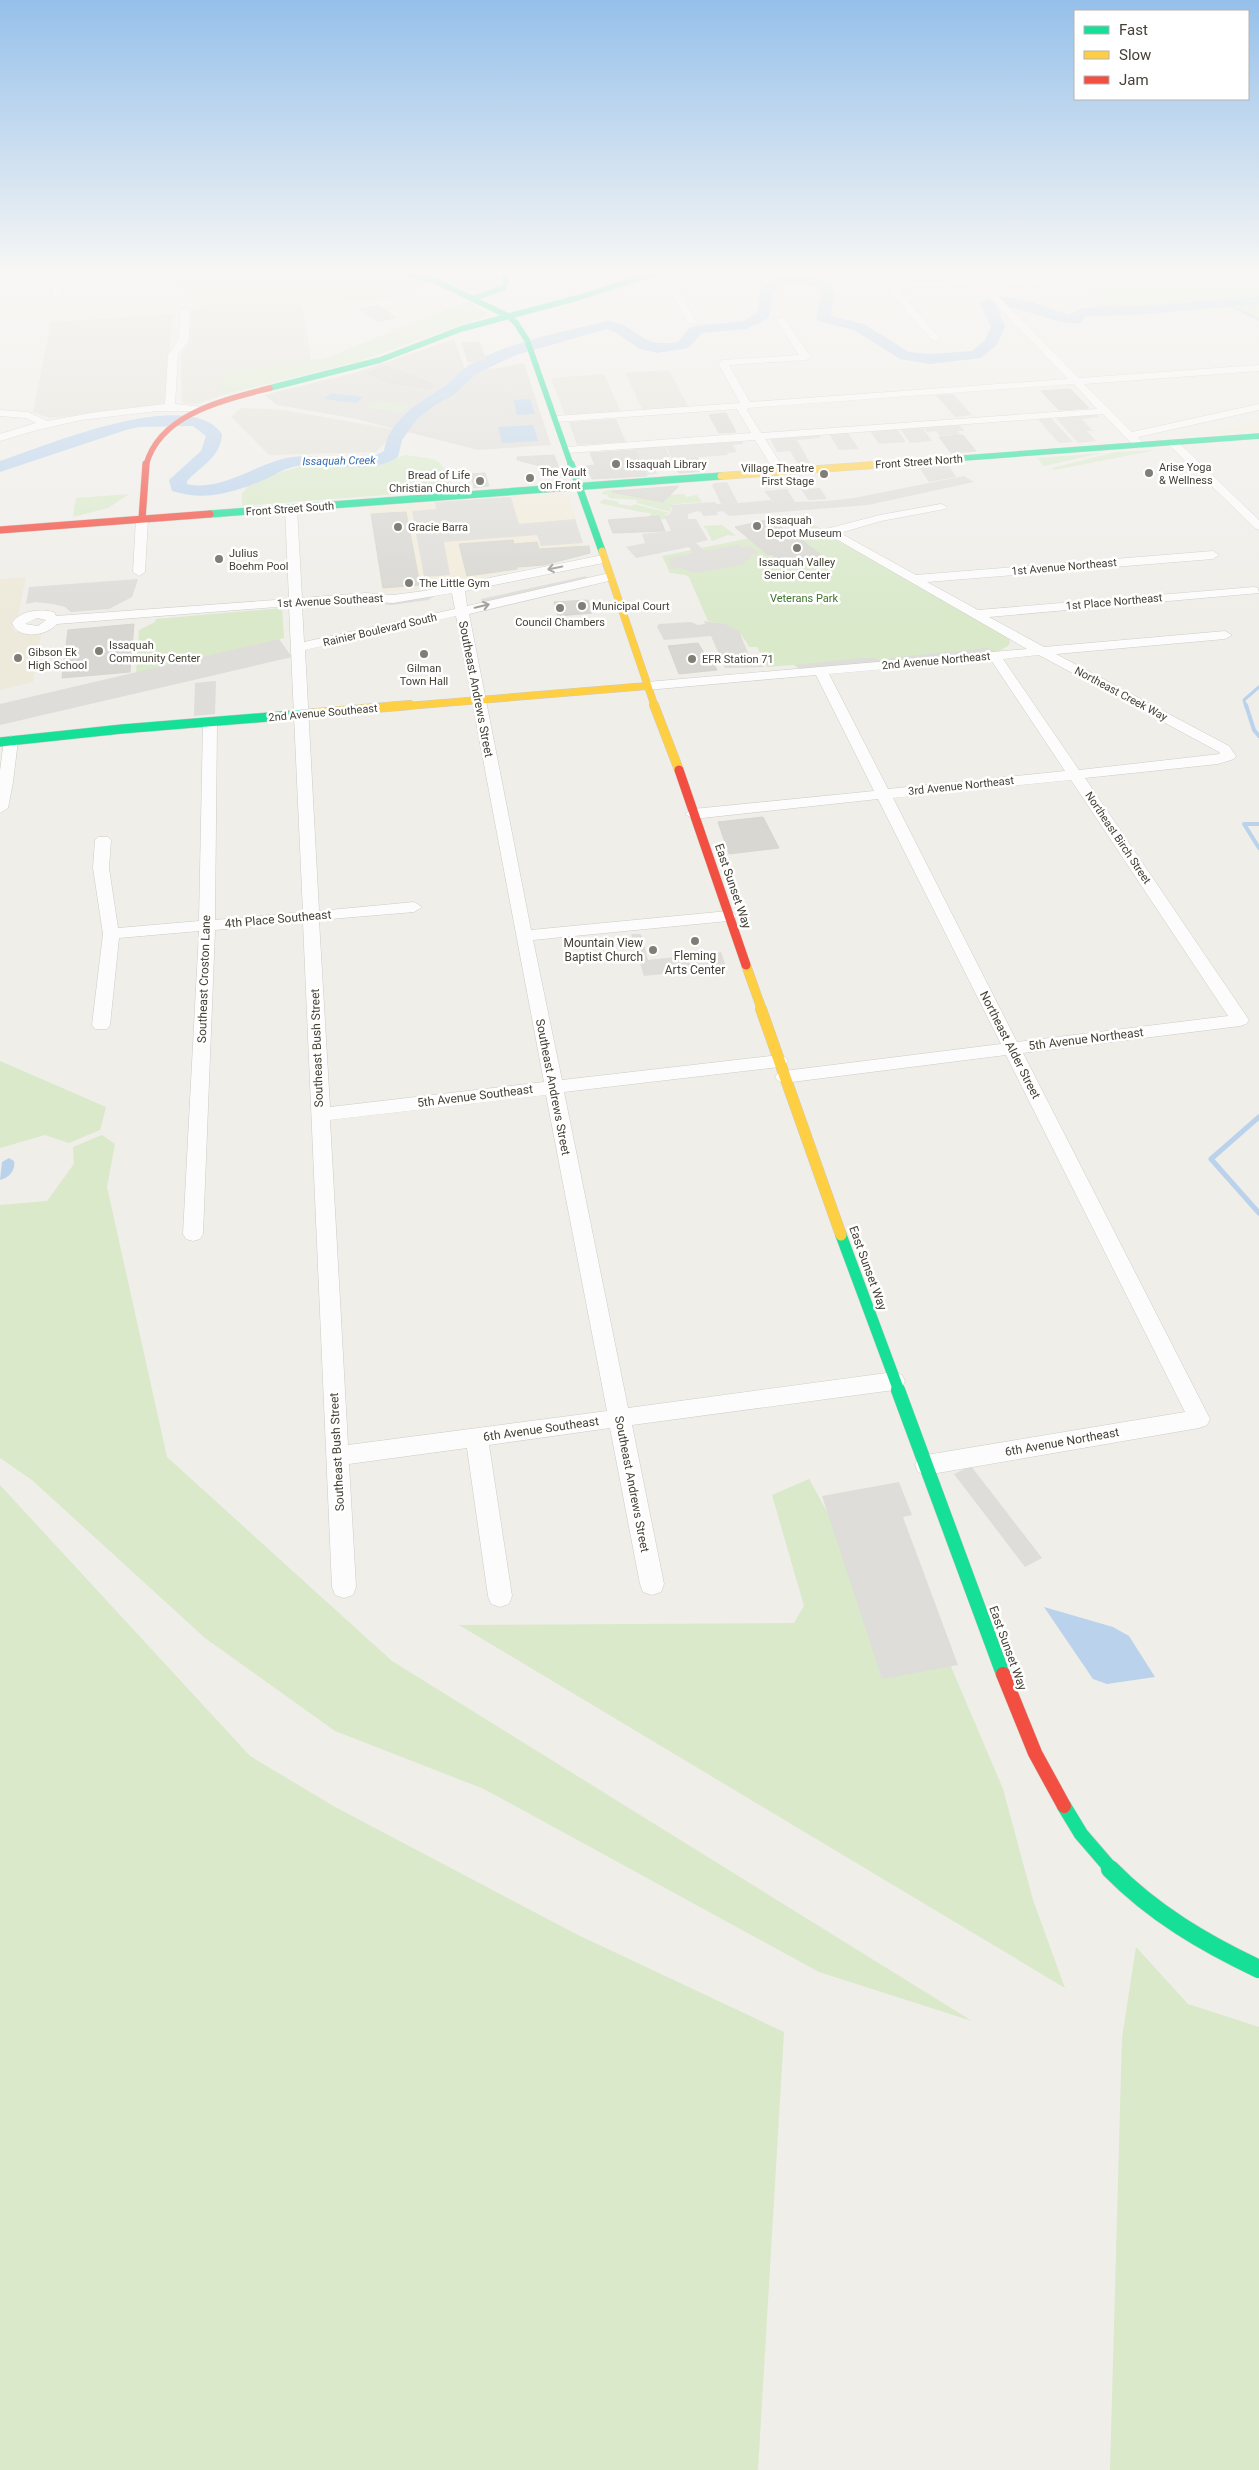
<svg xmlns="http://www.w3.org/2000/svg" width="1259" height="2470" font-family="Roboto,sans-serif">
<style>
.residential{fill:#e3e1d6}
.commercial{fill:#f2ecdc}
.industrial{fill:#e0ddd7}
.education{fill:#edeadb}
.green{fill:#d9e9ca}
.parking{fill:#deddd9}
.water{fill:#bad2ec}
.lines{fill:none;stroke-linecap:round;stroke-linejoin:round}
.stream-far3{stroke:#bad2ec;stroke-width:2.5}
.stream-far2{stroke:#bad2ec;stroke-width:3}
.stream-far1{stroke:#bad2ec;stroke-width:4}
.stream{stroke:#bad2ec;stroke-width:5}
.river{fill:#bad2ec;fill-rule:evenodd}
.building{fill:#d9d7d2;stroke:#d7d5cf}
.street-casing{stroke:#cdccc7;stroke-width:1}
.fast-far5-casing{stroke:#ceccc1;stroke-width:6}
.fast-far4-casing{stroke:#ceccc1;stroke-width:8}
.fast-far3-casing{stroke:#ceccc1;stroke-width:10}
.fast-far2-casing{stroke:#ceccc1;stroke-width:12}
.fast-far1-casing{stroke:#ceccc1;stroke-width:15}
.fast-casing{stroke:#ceccc1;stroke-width:19}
.slow-far3-casing{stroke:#ceccc1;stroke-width:6}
.slow-far2-casing{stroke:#ceccc1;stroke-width:8}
.slow-far1-casing{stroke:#ceccc1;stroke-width:10}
.slow-casing{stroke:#ceccc1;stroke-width:12}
.jam-far3-casing{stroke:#ceccc1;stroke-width:6}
.jam-far2-casing{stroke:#ceccc1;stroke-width:8}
.jam-far1-casing{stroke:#ceccc1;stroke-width:10}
.jam-casing{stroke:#ceccc1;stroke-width:15}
.street{fill:#fdfcfc;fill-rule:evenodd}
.fast-far5{stroke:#16e098;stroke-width:5.5}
.fast-far4{stroke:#16e098;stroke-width:7}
.fast-far3{stroke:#16e098;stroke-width:9}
.fast-far2{stroke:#16e098;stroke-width:11}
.fast-far1{stroke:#16e098;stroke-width:14}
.fast{stroke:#16e098;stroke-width:18}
.slow-far3{stroke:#ffcf43;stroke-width:5.5}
.slow-far2{stroke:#ffcf43;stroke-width:7}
.slow-far1{stroke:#ffcf43;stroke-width:9}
.slow{stroke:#ffcf43;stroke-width:11}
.jam-far3{stroke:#f24e42;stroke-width:5.5}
.jam-far2{stroke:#f24e42;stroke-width:7}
.jam-far1{stroke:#f24e42;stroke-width:9}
.jam{stroke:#f24e42;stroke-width:14}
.oneway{stroke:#a19e99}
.poi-dot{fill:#807e75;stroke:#fff;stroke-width:2}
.labels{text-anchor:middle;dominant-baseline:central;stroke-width:5;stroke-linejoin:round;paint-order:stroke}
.far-water-label{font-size:11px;font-style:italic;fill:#336aad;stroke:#fff}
.far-street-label{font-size:11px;fill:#454136;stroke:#fff}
.far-poi-label{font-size:11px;fill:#454136;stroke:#fff;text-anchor:start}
.far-park-label{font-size:11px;fill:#3e742b;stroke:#fff}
.street-label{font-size:12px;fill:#454136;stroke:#fff}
.poi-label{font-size:12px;fill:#454136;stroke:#fff;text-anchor:end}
</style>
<rect width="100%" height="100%" fill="#efeee9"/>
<path class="residential" d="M165 272H387L428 282 393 299 302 304 311 360 223 373V395L197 404H186L182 402 181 354 190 339 192 310 205 308Z
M415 272H496L501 283 499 286 486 292H473Z
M173 314 165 401 163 404 157 406 49 418 33 412 51 322Z
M669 370 689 408 643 411 625 373Z
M604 374 621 412 565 416 551 378Z
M241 408 284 410 397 430 376 452 269 455 231 417Z"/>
<path class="commercial" d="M1259 421V431L1200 435Z
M561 493 569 497 587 555 438 587 382 592 369 507Z"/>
<path class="industrial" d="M454 339 466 372 477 366 493 369 524 363 551 445 478 450 352 418 277 405 264 395 358 372Z"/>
<path class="education" d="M26 577 18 616 13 620 11 626 15 631 23 633 41 634 33 682 0 690V579Z"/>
<path class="green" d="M1146 272H1259V296L1187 302 1145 308 1095 309 1094 305 1105 302 1088 291 1143 290 1164 285Z
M1259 300V320L1224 303Z
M467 301 488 313 484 317 357 362 223 395 222 373 326 358Z
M382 401 408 405 409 407 401 412 371 408 364 405Z
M1156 450 1054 470 1052 468 1116 452Z
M1102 453 1044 466 1037 458Z
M405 455C439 460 443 456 451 490L242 506V494L251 481 309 464H383Z
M615 489 612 492 663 502 670 495 684 494 686 497 697 495 702 502 674 504 670 506 671 512 636 503 637 500 609 498 608 495 602 494 604 491Z
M129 494 108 508 73 517 76 498Z
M604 499 619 502 618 504 632 506 634 504 670 513 664 515 666 519 654 520 649 517 651 513 641 512 599 503Z
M722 525 736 536 728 535 712 541 707 530 703 526Z
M814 525 960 607 1008 637 1010 642 1008 646 997 652 801 669 794 665 767 667 757 647H749C740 628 728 624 708 621L689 577 686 575 670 573 662 556Z
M282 608 284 638 136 673 139 630 155 622 156 619Z
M0 1061 106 1107 100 1130 69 1143 45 1135 0 1148Z
M102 1135 115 1144 107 1187 167 1457 392 1661 972 2021 819 1972 484 1789 335 1731 205 1638 32 1480 0 1458V1205L47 1201 74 1164 73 1147Z
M809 1479 862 1575 938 1636 1003 1789 1033 1900 1065 1988 459 1625 794 1623 804 1606 772 1495Z
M0 1485 250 1756 335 1807 578 1935 784 2032 758 2470H0Z
M1136 1947 1188 2004 1259 2027V2470H1110L1122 2038Z"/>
<path class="parking" d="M530 383 535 398 512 399 509 394H497L496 385Z
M953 394 972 415 955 417 936 395Z
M1096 414 1099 417 1082 419 1093 431H1087L1096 441 1078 443 1055 417Z
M1050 417 1073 442 1059 443 1037 418Z
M616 419 626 442 577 445 569 422Z
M959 424 965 431H958L960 435 940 436 936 431 927 432 923 427Z
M922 427 932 441 910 443 900 429Z
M897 429 906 442 879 444 870 431Z
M848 433 859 449 839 450 829 434Z
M819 435 821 438 797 440 810 463 798 464 790 451 777 452 770 439Z
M742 441 743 444 733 445 737 452 727 453 728 455 672 459 666 446Z
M665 446 670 457H663L665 462 653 463 657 474 646 475 634 448Z
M947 463 956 477 929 482 918 466Z
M964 476 974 482 868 505 729 516 722 511 717 512 718 515 703 516 701 512 698 511 688 514V519H696L708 540 696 543 705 551 739 545 743 548 750 546 758 553 751 555 750 559 743 562 746 564 697 573 680 568 670 569 669 558 694 553 689 547 636 558 626 547 645 543 642 534 671 531 664 515H669L672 510 670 505 715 502 717 504H721L712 485 714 483 727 482 738 503 771 500 774 503 764 491 787 489 795 502 827 501 854 498Z
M820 488 827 499 808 500 801 489Z
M511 497 519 524 575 519 583 543 541 546 537 535 444 542 450 575 424 577 412 511 436 509 435 502Z
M586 576 590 586 485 611 481 599Z
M138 579 132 597 109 609 71 612 65 607 53 604 36 602 26 604 29 587Z
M438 594 428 600 392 605 366 603 321 606 328 601Z
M704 621 725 624 739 631 750 658 759 657 764 667 725 668 711 636 664 640 657 627 659 624 691 622 698 625 705 624Z
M279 639 292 657 0 725V704Z
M987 648 995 652 891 662 889 658Z
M864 658H875L883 662 801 669 794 665Z
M216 681 215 714 194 716 195 683Z
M631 934H641L648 960 721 952 726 967 644 976Z
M971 1466 1042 1558 1025 1567 954 1474Z
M899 1482 912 1515 903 1517 958 1665 882 1679 822 1496Z"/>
<path class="water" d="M331 393 363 397 356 403 324 399Z
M530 399 535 414 517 415 513 400Z
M533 425 538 441 502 443 498 427Z
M9 1158 14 1161C16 1170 9 1178 0 1180L2 1162Z
M1044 1607 1113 1627 1129 1636 1155 1677 1107 1684 1093 1679Z"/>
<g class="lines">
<path class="stream-far3" d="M1224 303 1259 320"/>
<path class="stream-far2" d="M1246 707 1244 700 1259 687"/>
<path class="stream-far1" d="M1246 705 1254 730 1259 736
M1259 824H1244L1259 848"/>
<path class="stream" d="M1259 1117 1211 1159 1259 1213"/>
<path class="river" d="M794 275 810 276 830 283 835 294 831 316 864 324 909 352 930 354 972 351 985 340 991 327 980 304C995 284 1049 309 1069 315L1082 308 1138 307 1259 296V304L1138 315 1086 316C1086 317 1081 322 1081 322 1069 329 1016 305 996 305L1005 327 997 345 981 358 930 364 900 359 854 330 818 321 816 318 821 294 819 288C803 281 787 281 773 292L769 318 746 329 702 333 688 348 658 353 640 349 616 333 607 329 516 355 476 374 455 394 435 405 417 419 402 440 398 457C365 478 328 458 293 467 284 469 276 474 268 478 236 492 206 502 172 491L169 480 201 451 206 436 193 426 139 427 126 430 0 472V461C46 446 188 385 222 434 221 457 201 466 187 481V484L191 485C229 489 257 462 293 457 322 453 359 467 384 451 389 420 417 404 442 388 450 383 457 374 465 368 499 344 566 331 607 321 641 325 637 349 678 342L689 328 694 326 743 321 757 313 761 288 774 279Z"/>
</g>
<path class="building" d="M378 305 396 318 378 322 359 309Z
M479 342 486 360 468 362 462 343Z
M387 366 433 384 431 389 390 383 367 373Z
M1070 389 1089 408 1059 410 1041 391Z
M726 413 736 432 719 433 709 415Z
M963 435 976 451 951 453 939 437Z
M635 450 647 476 592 479 586 466 595 465 590 453Z
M554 455 560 471 517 460V457Z
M696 458H698L705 471 679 473 672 460Z
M485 473 489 486 474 488 471 474Z
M679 486 663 502 612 492 613 491Z
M406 512 420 585 383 588 371 514Z
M659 516 665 531 613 533 608 520Z
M771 519 796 539 799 538 821 555 797 561 794 558 781 561 772 554 768 555 735 527Z
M513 540 514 544 537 542 539 549 589 546 590 553 544 565 517 567V569L467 576 459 544Z
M588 600 592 613 558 616 554 602Z
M134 624 130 672 62 678 68 630Z
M698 643 707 658 711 657 717 670 679 674 668 646Z
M763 817 779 848 729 854 718 822Z"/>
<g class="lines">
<g class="street-casing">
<path id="street" d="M58 272H66L62 294 57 297 52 294Z
M657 272H666L673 280 696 321 694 323H688L665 281Z
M965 272H974L979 277 996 276 1028 280 1083 272H1143V275L1140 276 1085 277 1028 286 984 282 1079 378 1259 365V371L1084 384 1132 432 1259 404V410L1138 437 1144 445 1139 448 1135 447 1103 414 765 439 786 472 780 475 776 474 755 440 567 453 562 450 567 447 751 433 737 409 556 422 551 419 556 416 740 403 718 363 723 360 799 355 776 320 781 317 784 318 811 357 806 360 729 365 750 402 1068 379 976 284 906 288 899 291 938 336 940 338 935 341 932 340 889 290 904 282 971 279ZM1074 384 1097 409 761 433 747 410 748 408Z
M185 308 190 311 189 339 178 355 175 404 203 407V411H157L81 420 37 430 0 441V434L36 423 26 418 0 416V410L28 412 47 421 97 412 165 404 168 355 179 339 180 311Z
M1173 440 1177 441 1259 520V530L1255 528 1169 445V441Z
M941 504 947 507 945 509 881 521 840 533 916 575 1213 551 1219 555 1213 559 927 582 978 610 1254 587 1258 588 1259 593 989 617 1044 647 1225 631 1232 635 1225 639 1056 654 1229 746 1236 756 1234 759 1218 764 1085 778 1249 1020 1246 1024 1240 1026 1023 1053 1210 1419 1207 1425 1199 1428 926 1475 918 1472 915 1465 918 1458 926 1455 1185 1412 1006 1055 784 1083 778 1081 775 1077 778 1073 784 1071 1001 1044 878 799 693 819 685 814 693 809 874 791 816 675 647 690 640 686 647 682 1027 649 824 532 826 529 880 515ZM1039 655 1219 752 1220 754 1079 770 1003 659ZM991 660 1065 771 888 789 829 674ZM1071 780 1228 1016 1017 1042 893 798Z
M291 505 297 508 302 598 366 593 393 595 424 591 603 555 609 559 603 563 465 591 467 606 609 573 615 577 613 580 469 614 531 930 728 911 734 913 736 916 734 919 728 921 533 940 562 1080 779 1055 785 1057 788 1061 785 1065 779 1067 564 1092 628 1408 894 1372 902 1375 905 1381 902 1387 894 1390 632 1425 664 1584 661 1592 652 1595 643 1592 640 1584 610 1428 489 1445 512 1596 509 1604 500 1607 491 1604 488 1596 467 1448 349 1464 356 1587 353 1595 344 1598 335 1595 332 1587 303 922 215 930 203 1234 200 1239 193 1241 186 1239 183 1234 199 931 119 938 110 1025 107 1029H95L92 1025 103 934 93 868 95 840 98 837H108L111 840 109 868 118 928 199 921 203 723 205 720 210 719 217 723 215 920 303 912 289 606 57 624C47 636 18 640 12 623 21 610 39 609 54 612L56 616 289 599 285 508ZM452 593 455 609 304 642 302 605 366 601 393 603ZM456 616 544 1082 330 1107 319 920 414 912 422 907 414 902 319 911 305 650ZM37 618 46 620 38 626 25 624ZM546 1095 607 1411 348 1445 330 1120Z
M142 516 148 519 145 572 139 576 133 572 136 519Z
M11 736 18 740 13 782 8 808 0 813V771L4 740Z"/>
</g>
<g class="fast-far5-casing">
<path id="fast-far5" d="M404 272 438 282 508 316 516 323 527 340 571 465
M474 298 503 288 506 282 503 272
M270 388 380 360 461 329 577 298 660 272
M910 462 1259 436"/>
</g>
<g class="fast-far4-casing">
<path id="fast-far4" d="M571 464 602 551
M210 514 721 476"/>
</g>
<g class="fast-far3-casing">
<path id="fast-far3" d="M0 742 122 729 305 714"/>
</g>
<g class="fast-far2-casing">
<path id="fast-far2" d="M841 1235 899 1391"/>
</g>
<g class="fast-far1-casing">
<path id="fast-far1" d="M898 1390 1003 1674
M1064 1806 1081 1834 1112 1870"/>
</g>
<g class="fast-casing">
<path id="fast" d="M1110 1869C1153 1913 1204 1943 1259 1969"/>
</g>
<g class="slow-far3-casing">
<path id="slow-far3" d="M871 465 910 462"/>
</g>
<g class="slow-far2-casing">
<path id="slow-far2" d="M721 476 888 464
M602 551 655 707
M395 707 647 686"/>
</g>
<g class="slow-far1-casing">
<path id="slow-far1" d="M654 705 679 770
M305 714 410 705
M746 965 762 1010"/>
</g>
<g class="slow-casing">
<path id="slow" d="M761 1009 841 1235"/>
</g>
<g class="jam-far3-casing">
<path id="jam-far3" d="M146 465C160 413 225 400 270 388"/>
</g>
<g class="jam-far2-casing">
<path id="jam-far2" d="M142 519 146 464
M0 530 210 514"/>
</g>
<g class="jam-far1-casing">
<path id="jam-far1" d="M679 770 746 965"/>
</g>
<g class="jam-casing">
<path id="jam" d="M1003 1674 1035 1753 1064 1806"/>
</g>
<use href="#street" class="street"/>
<use href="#fast-far5" class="fast-far5"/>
<use href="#fast-far4" class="fast-far4"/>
<use href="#fast-far3" class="fast-far3"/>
<use href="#fast-far2" class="fast-far2"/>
<use href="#fast-far1" class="fast-far1"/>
<use href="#fast" class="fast"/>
<use href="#slow-far3" class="slow-far3"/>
<use href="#slow-far2" class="slow-far2"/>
<use href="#slow-far1" class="slow-far1"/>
<use href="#slow" class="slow"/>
<use href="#jam-far3" class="jam-far3"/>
<use href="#jam-far2" class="jam-far2"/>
<use href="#jam-far1" class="jam-far1"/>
<use href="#jam" class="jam"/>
</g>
<defs><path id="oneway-shaft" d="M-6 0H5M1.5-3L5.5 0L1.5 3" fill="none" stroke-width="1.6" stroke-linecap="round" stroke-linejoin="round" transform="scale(1.25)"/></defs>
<g class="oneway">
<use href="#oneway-shaft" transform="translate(555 568) rotate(168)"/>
<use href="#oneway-shaft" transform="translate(482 606) rotate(-13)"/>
</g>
<linearGradient id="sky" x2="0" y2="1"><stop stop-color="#95c0ea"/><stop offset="0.44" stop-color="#f8f7f5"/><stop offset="1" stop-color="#f8f7f5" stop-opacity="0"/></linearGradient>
<rect width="1259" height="618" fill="url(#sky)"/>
<g class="poi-dot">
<circle cx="616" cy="464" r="5"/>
<circle cx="1149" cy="473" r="5"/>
<circle cx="824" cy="474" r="5"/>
<circle cx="530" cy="478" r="5"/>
<circle cx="480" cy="481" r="5"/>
<circle cx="757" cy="526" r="5"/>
<circle cx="398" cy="527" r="5"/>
<circle cx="797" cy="548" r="5"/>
<circle cx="219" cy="559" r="5"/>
<circle cx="409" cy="583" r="5"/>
<circle cx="582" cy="606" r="5"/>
<circle cx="560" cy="608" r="5"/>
<circle cx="99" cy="651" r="5"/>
<circle cx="424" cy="654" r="5"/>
<circle cx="18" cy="658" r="5"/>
<circle cx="692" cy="659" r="5"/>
<circle cx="695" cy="941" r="5"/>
<circle cx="653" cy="950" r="5"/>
</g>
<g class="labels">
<g class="far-water-label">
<text transform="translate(339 461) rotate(-1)">Issaquah Creek</text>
</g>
<g class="far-street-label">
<text transform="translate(919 462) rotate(-4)">Front Street North</text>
<text transform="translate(290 509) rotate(-4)">Front Street South</text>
<text transform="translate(1064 567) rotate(-5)">1st Avenue Northeast</text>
<text transform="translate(330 601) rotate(-3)">1st Avenue Southeast</text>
<text transform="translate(1114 602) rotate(-5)">1st Place Northeast</text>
<text transform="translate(380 630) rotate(-13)">Rainier Boulevard South</text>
<text transform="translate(936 661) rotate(-5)">2nd Avenue Northeast</text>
<text transform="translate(1121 694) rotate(28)">Northeast Creek Way</text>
<text transform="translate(323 713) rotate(-5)">2nd Avenue Southeast</text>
<text transform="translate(961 786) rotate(-6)">3rd Avenue Northeast</text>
<text transform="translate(1118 838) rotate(56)">Northeast Birch Street</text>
</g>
<g class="far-poi-label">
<text x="626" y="464">Issaquah Library</text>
<text x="1159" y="467">Arise Yoga<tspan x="1159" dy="13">&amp; Wellness</tspan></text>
<text x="814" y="468" text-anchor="end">Village Theatre<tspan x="814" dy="13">First Stage</tspan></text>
<text x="540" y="472">The Vault<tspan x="540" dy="13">on Front</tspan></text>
<text x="470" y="475" text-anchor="end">Bread of Life<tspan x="470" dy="13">Christian Church</tspan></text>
<text x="767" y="520">Issaquah<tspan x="767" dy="13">Depot Museum</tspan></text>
<text x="408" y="527">Gracie Barra</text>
<text x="229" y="553">Julius<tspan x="229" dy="13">Boehm Pool</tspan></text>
<text x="797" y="562" text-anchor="middle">Issaquah Valley<tspan x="797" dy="13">Senior Center</tspan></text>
<text x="419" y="583">The Little Gym</text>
<text x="592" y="606">Municipal Court</text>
<text x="560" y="622" text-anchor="middle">Council Chambers</text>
<text x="109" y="645">Issaquah<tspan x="109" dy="13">Community Center</tspan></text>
<text x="28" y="652">Gibson Ek<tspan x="28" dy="13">High School</tspan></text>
<text x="702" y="659">EFR Station 71</text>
<text x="424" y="668" text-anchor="middle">Gilman<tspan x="424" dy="13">Town Hall</tspan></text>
</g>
<g class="far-park-label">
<text x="804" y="598">Veterans Park</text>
</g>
<g class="street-label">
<text transform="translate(476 689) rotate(79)">Southeast Andrews Street</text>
<text transform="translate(733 886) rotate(71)">East Sunset Way</text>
<text transform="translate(278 919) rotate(-5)">4th Place Southeast</text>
<text transform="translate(204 979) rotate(-88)">Southeast Croston Lane</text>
<text transform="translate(1086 1039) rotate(-7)">5th Avenue Northeast</text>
<text transform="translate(1010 1045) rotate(63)">Northeast Alder Street</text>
<text transform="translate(317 1048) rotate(-92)">Southeast Bush Street</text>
<text transform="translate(553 1087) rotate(79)">Southeast Andrews Street</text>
<text transform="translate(475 1096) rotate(-7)">5th Avenue Southeast</text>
<text transform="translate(868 1268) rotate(70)">East Sunset Way</text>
<text transform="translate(541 1429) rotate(-8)">6th Avenue Southeast</text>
<text transform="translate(1062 1442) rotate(-10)">6th Avenue Northeast</text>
<text transform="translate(337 1452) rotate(-93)">Southeast Bush Street</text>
<text transform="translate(632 1484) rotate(79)">Southeast Andrews Street</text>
<text transform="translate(1008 1648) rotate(70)">East Sunset Way</text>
</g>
<g class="poi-label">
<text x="643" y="943">Mountain View<tspan x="643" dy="14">Baptist Church</tspan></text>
<text x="695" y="956" text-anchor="middle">Fleming<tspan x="695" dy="14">Arts Center</tspan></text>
</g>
</g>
<rect x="1074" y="10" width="175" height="90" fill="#ffffff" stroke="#b5b3af"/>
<rect x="1084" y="26" width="25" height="8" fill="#16e098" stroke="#b5b3af"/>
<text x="1119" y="35" font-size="15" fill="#454136">Fast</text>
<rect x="1084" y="51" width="25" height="8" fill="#ffcf43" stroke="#b5b3af"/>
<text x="1119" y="60" font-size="15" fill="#454136">Slow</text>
<rect x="1084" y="76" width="25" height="8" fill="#f24e42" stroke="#b5b3af"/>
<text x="1119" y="85" font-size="15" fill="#454136">Jam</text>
</svg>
